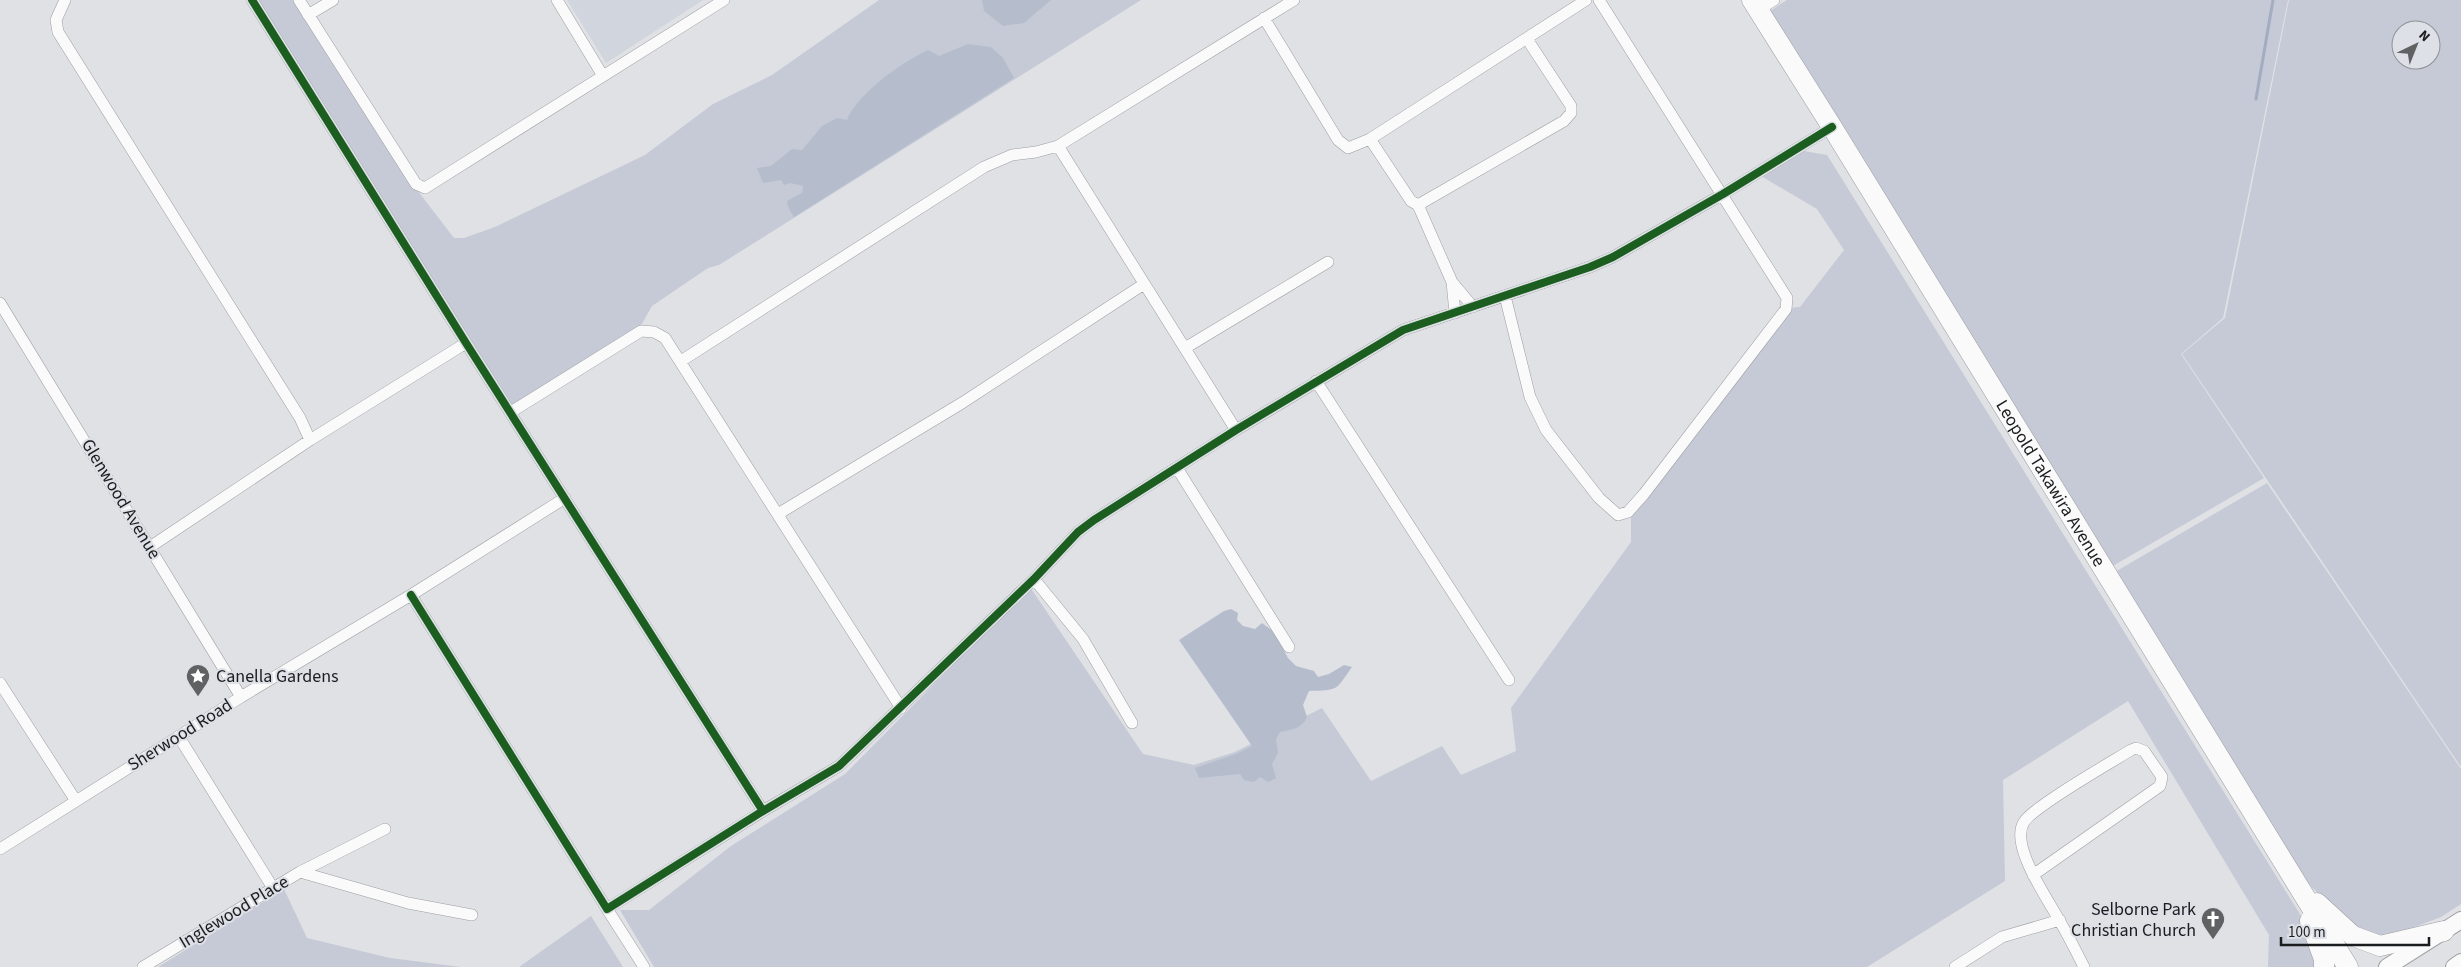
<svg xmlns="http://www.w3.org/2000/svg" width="2461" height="967" font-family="'Source Sans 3',sans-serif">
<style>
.built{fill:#d1d5dd}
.green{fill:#c5cad6;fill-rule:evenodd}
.forest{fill:#b5bdcd}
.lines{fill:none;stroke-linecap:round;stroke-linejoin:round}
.stream{stroke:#a3acc0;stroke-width:3}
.minor-casing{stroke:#9d9ea1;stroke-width:12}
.secondary-casing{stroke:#9d9ea1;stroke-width:18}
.trunk-casing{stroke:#9d9ea1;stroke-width:21}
.minor{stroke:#fafafb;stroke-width:11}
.secondary{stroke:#fafafb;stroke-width:16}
.trunk{stroke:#fafafb;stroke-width:20}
.cycleway-casing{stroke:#dde0e6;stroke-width:11}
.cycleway{stroke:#1b5e20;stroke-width:8}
.labels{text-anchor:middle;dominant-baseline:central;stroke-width:4;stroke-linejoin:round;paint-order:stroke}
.street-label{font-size:18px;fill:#1b1c1e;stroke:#dde0e6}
.poi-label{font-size:18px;fill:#1b1c1e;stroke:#dde0e6;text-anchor:start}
</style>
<rect width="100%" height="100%" fill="#dfe1e4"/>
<path class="built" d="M567 0H703L606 63Z"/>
<path class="green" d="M254 0H296L414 186 454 238H464L495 227 645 155 713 104 772 75 879 0H1141L719 265 708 268 652 306 639 329 511 406Z
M1787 0H2288L2223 318 2181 354 2264 478 2111 567 1767 13Z
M2289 0H2461V767L2182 354 2225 318ZM2401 30H2431V60H2401Z
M1804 151 1827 155 2303 919 2319 967H2268L2269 935 2128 701 2003 780 2005 881 1867 967H654L620 910H649L731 846 845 774 1030 587 1143 754 1194 765 1235 752 1322 708 1371 781 1442 746 1461 775 1516 751 1511 708 1631 542V514L1788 308 1800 307 1844 250 1817 209 1761 176Z
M2267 483 2461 769V904L2441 917 2380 940 2356 932 2303 878 2115 572Z
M284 889 307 938 390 958 461 967H158Z
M591 916 623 967H519Z"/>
<path class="forest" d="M982 0H1051L1024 23 1003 26 984 11Z
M968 44 991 47 1003 58 1014 78 794 217 789 209 787 201 802 193 803 186 790 183 784 185 781 180 763 183 757 168 771 166 792 149 802 150 822 126 837 118 847 120C857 94 902 62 928 50L939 56Z
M1231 609 1238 613 1237 620 1243 626 1255 629 1262 623 1274 632 1288 658 1296 666 1314 671 1318 677 1329 674 1344 665 1352 667C1335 691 1339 690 1309 691L1303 705 1307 717C1303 728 1291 730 1280 732L1276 739 1278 753 1272 764 1276 778 1268 782 1260 777 1254 782 1244 780 1240 774 1199 778 1195 768 1236 754 1252 746 1179 640 1224 611Z"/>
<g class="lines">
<path class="stream" d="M2256 99 2273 0"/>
<g class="minor-casing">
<path id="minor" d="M65 0 56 20 58 32 300 418 310 440
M252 0 466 343 763 811 607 909 411 595
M299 0 416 184 425 188 724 0
M557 0 603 76
M1758 10 1774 0
M308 15 333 0
M1264 18 1338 140 1348 148 1370 139 1586 0
M1370 139 1411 201 1418 205 1564 121 1571 113V106L1527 39
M1058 146 1236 430
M1418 205 1452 282 1473 307
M1452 282 1455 313
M1505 296 1530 397 1546 430 1599 498 1618 515 1628 512 1644 494 1786 309 1787 298 1599 0
M0 303 241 697
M1185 348 1328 262
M681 361 984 167 1012 155 1036 152 1058 146 1294 0
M1316 381 1509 680
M511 412 641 331 654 332 665 338 901 708
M1177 468 1289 647
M778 514 962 403 1144 284
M150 547 310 440 466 343
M1034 579 1083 639 1132 723
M0 683 76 801
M179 737 273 888
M763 811 839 766 1034 579 1078 532 1094 520 1236 430 1403 330 1590 267 1613 257 1723 194 1832 127
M0 849 241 697 411 595 565 498
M300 872 408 903 472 915
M2033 875 2160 786 2162 777 2144 751 2136 748 2131 750C2110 763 2034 806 2024 822 2009 845 2048 899 2059 920 2068 935 2076 951 2084 967
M607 909 644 967
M143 967 300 872 385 829
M1955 967 2002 937 2060 920"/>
</g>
<g class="secondary-casing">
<path id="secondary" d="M2387 967 2461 920
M2454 967 2461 962"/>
</g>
<g class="trunk-casing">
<g id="trunk">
<path id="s1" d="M1752 0 1832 127 2348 967"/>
<path d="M2317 903 2353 936 2380 946 2444 931"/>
<path d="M2310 921 2324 959V967"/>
</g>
</g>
<use href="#minor" class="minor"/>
<use href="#secondary" class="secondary"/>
<use href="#trunk" class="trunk"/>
<g class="cycleway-casing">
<path id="cycleway" d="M252 0 466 343 763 811 607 909 411 595
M763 811 839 766 1034 579 1078 532 1094 520 1236 430 1403 330 1590 267 1613 257 1723 194 1832 127"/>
</g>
<use href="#cycleway" class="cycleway"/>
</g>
<defs>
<g id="sight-pin" transform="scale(1.25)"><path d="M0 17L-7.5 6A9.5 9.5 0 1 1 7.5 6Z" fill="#606163" stroke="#dde0e6"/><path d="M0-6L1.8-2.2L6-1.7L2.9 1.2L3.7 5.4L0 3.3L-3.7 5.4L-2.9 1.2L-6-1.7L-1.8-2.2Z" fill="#fff"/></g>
<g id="church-pin" transform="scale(1.25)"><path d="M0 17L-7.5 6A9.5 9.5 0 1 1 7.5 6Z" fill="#606163" stroke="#dde0e6"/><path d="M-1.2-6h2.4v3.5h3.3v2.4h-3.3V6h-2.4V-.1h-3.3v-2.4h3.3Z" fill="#fff"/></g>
</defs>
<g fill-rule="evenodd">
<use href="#sight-pin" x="198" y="676"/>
<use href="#church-pin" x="2213" y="919"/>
</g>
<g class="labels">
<g class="street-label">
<text stroke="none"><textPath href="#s1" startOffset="568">Leopold Takawira Avenue</textPath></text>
<text transform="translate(121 499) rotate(59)">Glenwood Avenue</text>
<text transform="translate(180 735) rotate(-32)">Sherwood Road</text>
<text transform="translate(234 912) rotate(-31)">Inglewood Place</text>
</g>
<g class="poi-label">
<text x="216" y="676">Canella Gardens</text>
<text x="2196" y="909" text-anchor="end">Selborne Park<tspan x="2196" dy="21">Christian Church</tspan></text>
</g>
</g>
<g transform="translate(2416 45) rotate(43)"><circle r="24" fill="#dde0e6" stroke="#8f9296"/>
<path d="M0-4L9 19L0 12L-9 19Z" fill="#606163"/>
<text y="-8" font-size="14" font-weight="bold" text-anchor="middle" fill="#1b1c1e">N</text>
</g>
<path d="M2281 937v8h148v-8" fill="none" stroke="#1b1c1e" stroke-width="2.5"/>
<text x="2288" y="937" font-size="15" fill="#1b1c1e" stroke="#dde0e6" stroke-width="4" paint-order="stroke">100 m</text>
</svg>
